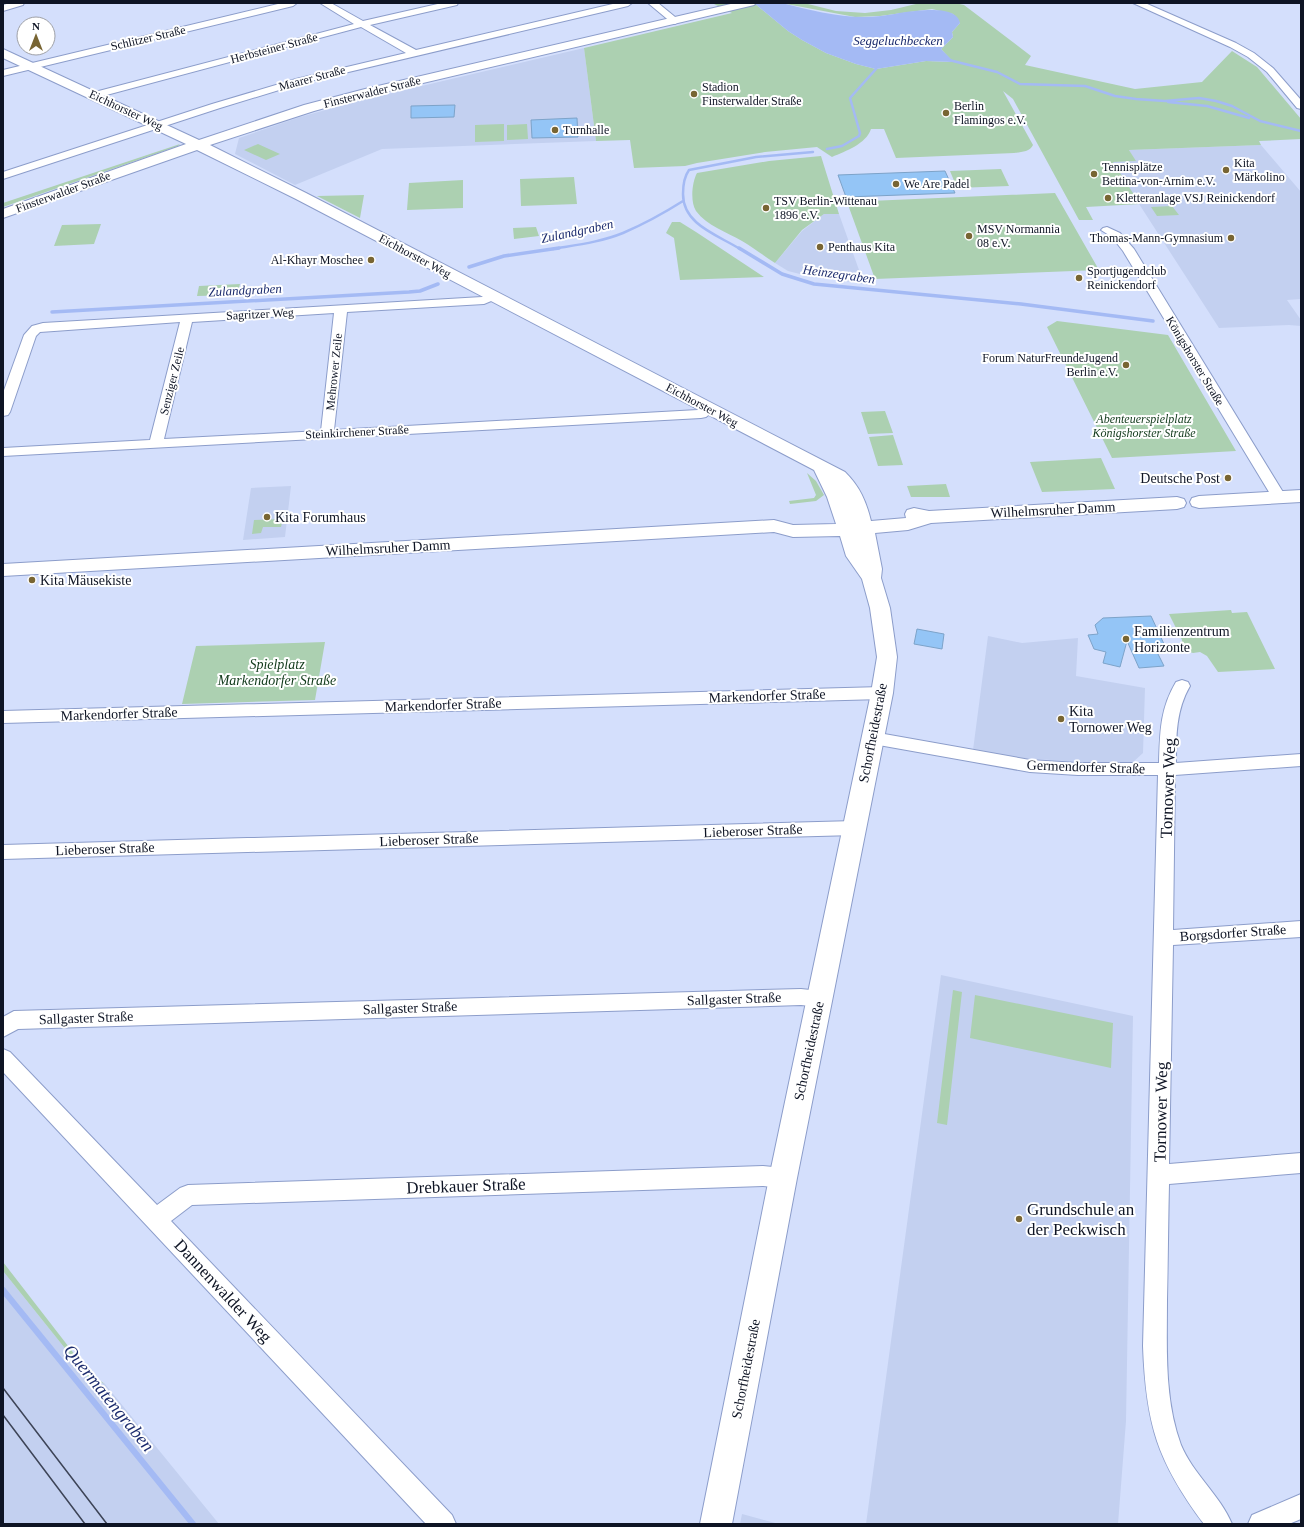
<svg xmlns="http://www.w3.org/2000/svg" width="1304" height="1527" font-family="'Times New Roman',serif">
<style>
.built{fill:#c3d0f0}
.green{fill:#acd0b1}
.water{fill:#a4baf4}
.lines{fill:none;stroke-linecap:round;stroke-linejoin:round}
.stream-far2{stroke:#a4baf4;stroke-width:2.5}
.stream-far1{stroke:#a4baf4;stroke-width:3.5}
.stream{stroke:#a4baf4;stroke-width:6}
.building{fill:#94c5f6;stroke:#7da3c9}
.street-casing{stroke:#8c9dca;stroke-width:2}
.secondary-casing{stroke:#8c9dca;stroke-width:2}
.street{fill:#fff;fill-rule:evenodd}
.secondary{fill:#fff;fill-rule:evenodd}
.tram{stroke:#3d4457;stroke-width:1.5}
.poi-dot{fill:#786533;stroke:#fff;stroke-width:1.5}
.labels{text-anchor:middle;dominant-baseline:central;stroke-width:4;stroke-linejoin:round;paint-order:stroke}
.far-street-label{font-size:12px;fill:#0e1424;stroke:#fff}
.far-poi-label{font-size:12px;fill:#0e1424;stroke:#fff;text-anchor:start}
.far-park-label{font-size:12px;font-style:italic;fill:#10391a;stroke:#fff}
.far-water-label{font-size:13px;font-style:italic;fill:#1c2c6e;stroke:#fff}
.poi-label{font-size:14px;fill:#0e1424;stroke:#fff;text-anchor:start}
.street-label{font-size:14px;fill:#0e1424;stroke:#fff}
.park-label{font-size:14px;font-style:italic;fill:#10391a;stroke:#fff}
.near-street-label{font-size:17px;fill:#0e1424;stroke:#fff}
.near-poi-label{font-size:17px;fill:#0e1424;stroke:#fff;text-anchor:start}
.near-water-label{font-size:18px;font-style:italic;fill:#1c2c6e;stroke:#fff}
</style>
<rect width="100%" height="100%" fill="#d4dffc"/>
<path class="built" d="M584 48 596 141 382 149 295 185 235 154 239 138 300 117 362 100Z
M1261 145 1301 192V299L1287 300 1301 320V326L1289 325 1219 328 1112 162 1135 161 1129 150Z
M824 214H839L864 284 800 274 788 271 775 263 802 231Z
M291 486 285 537 243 540 251 488Z
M988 636 1022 643 1078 638 1076 676 1145 688 1143 753 1132 763 1078 762 1023 758 973 750Z
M941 975 1133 1016 1126 1421 1118 1524H866Z
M3 1271 88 1377 105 1384 219 1524H3Z
M742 1514 779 1524H740Z"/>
<path class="green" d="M712 3H754L788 31 802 40 826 53 856 64 876 69 926 61 953 62 941 49 953 37 952 32 960 23 953 14 932 9 880 16 855 17 781 3H804L836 11 865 13 891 10 920 3H955L964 5 1031 56 1025 65 1135 89 1202 82 1232 51 1257 67 1301 119V139L1259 141 1261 145 1129 150 1136 161 1113 162 1140 204 1086 207 1093 220H1079L1013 99 1003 91 1033 145C1030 152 1021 152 1014 153L896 158 884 129H871C866 144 846 151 832 157L817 147 765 152 697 163 685 166 634 168 630 140 596 141 584 48 732 13Z
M504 124V141L475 142V125Z
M527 124 528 139 507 140V125Z
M180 144 178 146 3 207V203Z
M258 144 280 154 266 160 244 150Z
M821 156 839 214H824L802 230 775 263C764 256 754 248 742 241 727 232 707 226 696 211 690 202 692 182 697 173L769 161Z
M1001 169 1009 186 957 188 950 171Z
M574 177 577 204 521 206 520 179Z
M463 180V208L407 210 409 183Z
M1055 193 1099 270 875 279 847 202Z
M364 195 360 218 317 196Z
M1172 206 1179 215 1157 216 1151 207Z
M672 222H680L696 232 764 277 680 280 674 238 666 233Z
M101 224 94 244 54 246 62 225Z
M536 227 539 236 514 239 513 228Z
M240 284 237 295 197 296 199 286Z
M1057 321 1168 335 1236 451 1112 458 1047 327Z
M885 411 893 433 868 434 861 412Z
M893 435 903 465 878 466 869 437Z
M1101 458 1115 489 1042 492 1030 462Z
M807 473 816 481 824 495 816 501 790 504 789 501 814 498 816 495Z
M946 484 950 497H911L907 486Z
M283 519 281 527H263L261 533 252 534 254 520Z
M1231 610 1232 613 1247 612 1275 669 1218 672 1207 656 1200 652 1193 653 1181 649 1182 640 1169 614Z
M325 642 315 700 182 704 196 646Z
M953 990 962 992 947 1125 937 1123Z
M975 995 1113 1023 1111 1068 970 1038Z
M3 1262 89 1373 105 1384 88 1377 3 1271Z"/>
<path class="water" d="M754 3C762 3 773 1 782 3 813 11 848 20 881 16 897 14 956 0 960 23L952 32 953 37 941 49 954 62 926 61 876 69 856 64 826 53 802 40 788 31Z"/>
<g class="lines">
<path class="stream-far2" d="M949 60 997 72 1020 84 1085 86 1115 96 1136 99 1165 101 1199 98 1216 101 1232 106 1260 121 1301 131
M1168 102 1207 106 1249 118
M827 149 842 146 859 136 860 133 850 98 876 69 875 64
M553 249C576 245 601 242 623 233 644 224 664 213 683 201
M740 249C718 235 683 225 683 194 683 185 684 177 689 170L756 157 813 152"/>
<path class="stream-far1" d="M739 248 782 274 814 284 1021 304 1153 321
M469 267 504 256 559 248
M52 312 409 292 420 291 438 284"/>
<path class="stream" d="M3 1290 193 1524"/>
</g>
<path class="building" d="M455 105 454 117 411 118V106Z
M577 118 578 137 532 138 531 120Z
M945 171 955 193 846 197 838 175Z
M1151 616 1164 644H1153L1164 666 1139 668 1127 641 1120 667 1103 663 1106 652 1094 649 1088 635 1098 634 1095 625 1103 618Z
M917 629 944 634 942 649 914 644Z"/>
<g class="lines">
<g class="street-casing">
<path id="street" d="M10 3H24L23 5 3 11V5Z
M282 3H297L293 6 3 76V70Z
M320 3H331L363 21 442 3H458L457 5 370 25 416 50 617 3H632L628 6 302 83 220 108 3 179V172L212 104 296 79 406 53 361 27 99 97H91L90 95 91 93 354 24Z
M648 3H658L680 21 675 24 672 23Z
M1133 3H1145L1236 43 1254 53 1273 68 1301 100V109L1297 108 1267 72 1248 57 1230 47Z
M1107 227 1120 233 1134 249 1286 497 1284 500 1279 501 1274 500 1272 497 1123 251 1112 237 1101 230 1103 228Z
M492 292 496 293 498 296 496 299 484 304 347 312 334 430 698 410 704 406H714L716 409 706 417 701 418 3 456V448L150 440 180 322 40 332 36 336 10 412 8 415 3 416V393L24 335 32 326 43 323 482 297ZM334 313 321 431 164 439 192 322Z
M1182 680 1188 682 1190 686C1176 710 1176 736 1176 763L1301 754V766L1175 775 1173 930 1301 921V937L1173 945 1169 1164 1301 1153V1173L1169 1184C1168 1223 1168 1261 1167 1300 1167 1348 1164 1399 1181 1445 1193 1474 1220 1495 1232 1524H1204C1157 1461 1146 1424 1143 1346L1158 775H1078L1030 772 873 744 867 742 865 738 867 734 873 732 1030 760 1078 763H1159C1160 732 1160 709 1176 682Z
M882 687 888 689 890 693 888 697 882 699 3 723V711Z
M855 821 861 823 864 828 861 833 855 835 3 859V845Z
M801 989 820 991 827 993 830 999 827 1005 820 1007 801 1005 18 1029 3 1037V1017L14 1011Z
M3 1049 10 1052 157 1205 180 1188 188 1185 763 1166 783 1168 791 1171 794 1178 791 1185 783 1188 763 1186 192 1205 171 1221 452 1515 456 1524H426L3 1072Z
M1301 1494V1519L1289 1524H1248L1252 1515Z"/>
</g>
<g class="secondary-casing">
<path id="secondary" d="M735 3H756L754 5 750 6 372 95 314 111 210 145 306 193 845 472C860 487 866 501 871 521L906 518 905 514 907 510 914 508 929 511 1177 497 1184 499 1186 503 1184 507 1177 509 931 523 908 530 875 533 882 569 881 578 890 608 897 657 893 693 797 1178 732 1524H700L769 1178 871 693 877 657 870 608 862 579 846 556 840 536 793 537 774 532 3 576V564L774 520 793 525 836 524 827 497 814 470 296 199 197 150 3 218V209L186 144 3 58V49L199 140 304 105 365 89Z
M1301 490V502L1199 508 1192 506 1190 502 1192 498 1199 496Z"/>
</g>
<use href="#street" class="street"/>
<use href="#secondary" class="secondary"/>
<path class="tram" d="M3 1388 107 1524
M3 1415 85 1524"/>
</g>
<g class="poi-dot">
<circle cx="694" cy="94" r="4"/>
<circle cx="946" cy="113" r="4"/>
<circle cx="555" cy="130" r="4"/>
<circle cx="1226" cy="170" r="4"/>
<circle cx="1094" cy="174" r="4"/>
<circle cx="896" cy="184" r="4"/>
<circle cx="1108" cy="198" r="4"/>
<circle cx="766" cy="208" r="4"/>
<circle cx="969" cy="236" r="4"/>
<circle cx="1231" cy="238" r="4"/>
<circle cx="820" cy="247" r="4"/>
<circle cx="371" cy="260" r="4"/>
<circle cx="1079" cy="278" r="4"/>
<circle cx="1126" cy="365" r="4"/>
<circle cx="1228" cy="478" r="4"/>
<circle cx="267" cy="517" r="4"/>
<circle cx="32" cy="580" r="4"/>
<circle cx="1126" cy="639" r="4"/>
<circle cx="1061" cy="719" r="4"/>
<circle cx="1019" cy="1219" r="4"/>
</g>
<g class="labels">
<g class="far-street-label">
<text transform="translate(148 38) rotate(-13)">Schlitzer Straße</text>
<text transform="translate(274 48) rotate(-15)">Herbsteiner Straße</text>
<text transform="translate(312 78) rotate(-15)">Maarer Straße</text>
<text transform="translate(372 92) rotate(-14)">Finsterwalder Straße</text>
<text transform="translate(126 110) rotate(25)">Eichhorster Weg</text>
<text transform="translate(63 192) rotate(-20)">Finsterwalder Straße</text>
<text transform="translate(415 256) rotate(28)">Eichhorster Weg</text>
<text transform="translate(260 314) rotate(-3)">Sagritzer Weg</text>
<text transform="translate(1195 361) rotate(59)">Königshorster Straße</text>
<text transform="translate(334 372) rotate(-84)">Mehrower Zeile</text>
<text transform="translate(172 381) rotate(-76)">Senziger Zeile</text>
<text transform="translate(702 405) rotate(28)">Eichhorster Weg</text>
<text transform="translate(357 432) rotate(-3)">Steinkirchener Straße</text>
</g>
<g class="far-poi-label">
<text x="702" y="87">Stadion<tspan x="702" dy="14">Finsterwalder Straße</tspan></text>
<text x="954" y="106">Berlin<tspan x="954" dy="14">Flamingos e.V.</tspan></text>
<text x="563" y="130">Turnhalle</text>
<text x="1234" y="163">Kita<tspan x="1234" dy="14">Märkolino</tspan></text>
<text x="1102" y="167">Tennisplätze<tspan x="1102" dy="14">Bettina-von-Arnim e.V.</tspan></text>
<text x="904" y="184">We Are Padel</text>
<text x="1116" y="198">Kletteranlage VSJ Reinickendorf</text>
<text x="774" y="201">TSV Berlin-Wittenau<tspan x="774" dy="14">1896 e.V.</tspan></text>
<text x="977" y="229">MSV Normannia<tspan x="977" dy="14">08 e.V.</tspan></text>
<text x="1223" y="238" text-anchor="end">Thomas-Mann-Gymnasium</text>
<text x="828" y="247">Penthaus Kita</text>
<text x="363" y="260" text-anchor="end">Al-Khayr Moschee</text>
<text x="1087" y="271">Sportjugendclub<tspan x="1087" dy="14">Reinickendorf</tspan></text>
<text x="1118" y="358" text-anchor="end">Forum NaturFreundeJugend<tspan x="1118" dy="14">Berlin e.V.</tspan></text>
</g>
<g class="far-park-label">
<text x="1144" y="419">Abenteuerspielplatz<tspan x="1144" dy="14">Königshorster Straße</tspan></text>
</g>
<g class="far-water-label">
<text x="898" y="40">Seggeluchbecken</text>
<text transform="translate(577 231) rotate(-12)">Zulandgraben</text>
<text transform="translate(839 274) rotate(8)">Heinzegraben</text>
<text transform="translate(245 290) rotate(-3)">Zulandgraben</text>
</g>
<g class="poi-label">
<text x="1220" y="478" text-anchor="end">Deutsche Post</text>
<text x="275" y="517">Kita Forumhaus</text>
<text x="40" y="580">Kita Mäusekiste</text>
<text x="1134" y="631">Familienzentrum<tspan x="1134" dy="16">Horizonte</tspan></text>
<text x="1069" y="711">Kita<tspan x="1069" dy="16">Tornower Weg</tspan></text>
</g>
<g class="street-label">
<text transform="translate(1053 510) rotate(-3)">Wilhelmsruher Damm</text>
<text transform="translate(388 548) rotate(-3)">Wilhelmsruher Damm</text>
<text transform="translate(767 696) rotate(-2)">Markendorfer Straße</text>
<text transform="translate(443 705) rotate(-2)">Markendorfer Straße</text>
<text transform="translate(119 714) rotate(-2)">Markendorfer Straße</text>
<text transform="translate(873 733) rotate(-79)">Schorfheidestraße</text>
<text transform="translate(1086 767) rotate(2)">Germendorfer Straße</text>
<text transform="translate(753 831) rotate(-2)">Lieberoser Straße</text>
<text transform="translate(429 840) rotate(-2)">Lieberoser Straße</text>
<text transform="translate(105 849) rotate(-2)">Lieberoser Straße</text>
<text transform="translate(1233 933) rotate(-4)">Borgsdorfer Straße</text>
<text transform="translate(734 999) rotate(-2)">Sallgaster Straße</text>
<text transform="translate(410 1008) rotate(-2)">Sallgaster Straße</text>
<text transform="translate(86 1018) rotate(-2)">Sallgaster Straße</text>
<text transform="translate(809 1051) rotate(-78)">Schorfheidestraße</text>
<text transform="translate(746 1369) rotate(-79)">Schorfheidestraße</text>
</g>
<g class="park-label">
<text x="277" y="664">Spielplatz<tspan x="277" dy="16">Markendorfer Straße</tspan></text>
</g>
<g class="near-street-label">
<text transform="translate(1168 788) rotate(-88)">Tornower Weg</text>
<text transform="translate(1161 1112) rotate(-89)">Tornower Weg</text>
<text transform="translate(466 1186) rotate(-2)">Drebkauer Straße</text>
<text transform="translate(223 1291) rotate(47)">Dannenwalder Weg</text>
</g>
<g class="near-poi-label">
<text x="1027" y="1209">Grundschule an<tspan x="1027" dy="20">der Peckwisch</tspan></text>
</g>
<g class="near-water-label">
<text transform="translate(109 1398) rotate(51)">Quermatengraben</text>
</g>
</g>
<rect width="1304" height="1527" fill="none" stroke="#0e1424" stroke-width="8"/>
<g transform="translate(36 36)"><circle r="19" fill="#ffffff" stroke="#9fa1a7"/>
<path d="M0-3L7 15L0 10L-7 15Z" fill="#786533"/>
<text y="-6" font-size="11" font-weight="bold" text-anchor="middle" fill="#0e1424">N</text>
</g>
</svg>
